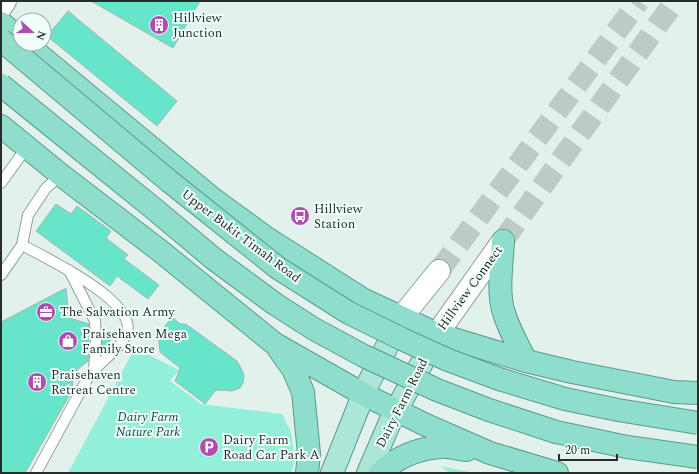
<svg xmlns="http://www.w3.org/2000/svg" width="699" height="474" font-family="Spectral,serif">
<style>
.green{fill:#92f0d9}
.building{fill:#67e5ca;stroke:#a7b5b1}
.lines{fill:none;stroke-linecap:round;stroke-linejoin:round}
.tertiary-tunnel{stroke:#becac6;stroke-width:22;stroke-dasharray:22 11;stroke-linecap:butt}
.service-casing{stroke:#93a09d;stroke-width:12}
.tertiary-casing{stroke:#93a09d;stroke-width:24}
.primary-casing{stroke:#599b8c;stroke-width:24}
.trunk-casing{stroke:#599b8c;stroke-width:24}
.service{stroke:#fff;stroke-width:10}
.tertiary{stroke:#fff;stroke-width:22}
.primary{stroke:#abe6d9;stroke-width:22}
.trunk{stroke:#8fdecc;stroke-width:22}
.trunk-bridge-casing{stroke:#599b8c;stroke-width:24;stroke-linecap:butt}
.trunk-bridge{stroke:#8fdecc;stroke-width:22}
.labels{text-anchor:middle;dominant-baseline:central;stroke-width:4;stroke-linejoin:round;paint-order:stroke}
.poi-label{font-size:13px;fill:#282d2c;stroke:#f0fffa;text-anchor:start}
.street-label{font-size:13px;fill:#282d2c;stroke:#f0fffa}
.park-label{font-size:13px;font-style:italic;fill:#154c41;stroke:#f0fffa}
</style>
<rect width="100%" height="100%" fill="#e3f1ed"/>
<path class="green" d="M135 348 179 370 170 381 201 404 282 414 291 432 295 460 291 473H68Z
M440 466 469 472V473H450Z"/>
<path class="building" d="M91 1H200L173 48Z
M68 11 177 101 157 126 47 36Z
M56 204 71 214 77 206 111 231 106 238 128 255 124 259 159 285 148 299 117 276 110 286 36 231Z
M66 288 69 318 89 324V340L88 361 72 374 73 389 25 473H1V322Z
M172 317 180 324H185L190 327 237 361 243 372 244 376 243 383 240 388 232 391 216 390 205 404 175 381 180 368 160 352 158 335Z
M102 328 109 333 111 339 108 345 102 351Z"/>
<g class="lines">
<path class="tertiary-tunnel" d="M503 241 675 1
M439 271 639 1"/>
<g class="service-casing">
<path id="service" d="M1 183 27 147
M22 245C44 257 137 301 127 332 122 347 105 358 95 369 91 372 89 377 86 381L36 473
M69 270 95 321 96 340 94 370
M1 275 22 245 28 215 46 188 61 175"/>
</g>
<g class="tertiary-casing">
<path id="tertiary" d="M1 7 5 1
M401 318 439 271
M437 334 503 241"/>
</g>
<g class="primary-casing">
<path id="primary" d="M332 473 358 408 363 394 401 318
M368 473 390 422 437 335"/>
</g>
<g class="trunk-casing">
<path id="trunk" d="M1 23 20 39
M26 44 213 199 265 237 364 300 437 334 526 361 572 372 674 392 698 393
M1 126 61 175 159 250 275 344 363 394 426 425 490 453 557 473
M503 241C502 263 497 293 504 313 509 330 518 345 526 361
M278 348 293 369 303 392 309 454 307 473
M380 473C396 458 416 449 439 447 448 446 458 449 467 450"/>
</g>
<use href="#service" class="service"/>
<use href="#tertiary" class="tertiary"/>
<use href="#primary" class="primary"/>
<use href="#trunk" class="trunk"/>
<g class="trunk-bridge-casing">
<path id="trunk-bridge" d="M1 40 169 181 278 268 349 313 402 339 448 360 499 379 565 399 618 410 698 423
M1 85 153 208 214 259 275 304 314 329 364 356 437 390 489 410 556 432 627 447 698 457"/>
</g>
<use href="#trunk-bridge" class="trunk-bridge"/>
</g>
<defs>
<g id="building-disc" transform="scale(1)"><circle r="9.5" fill="#b04cb2" stroke="#f0fffa"/><path d="M-4-6H4V6H1V3H-1V6H-4ZM-2.5-4.3h1.7v1.8h-1.7ZM.8-4.3h1.7v1.8H.8ZM-2.5-1h1.7V.8h-1.7ZM.8-1h1.7V.8H.8Z" fill="#fff"/></g>
<g id="bus-disc" transform="scale(1)"><circle r="9.5" fill="#b04cb2" stroke="#f0fffa"/><path d="M-5-6H5V4H4V6H2V4H-2V6H-4V4H-5ZM-3.5-4V0h7V-4ZM-3.5 1.2v1.5H-2V1.2ZM2 1.2v1.5H3.5V1.2Z" fill="#fff"/></g>
<g id="office-disc" transform="scale(1)"><circle r="9.5" fill="#b04cb2" stroke="#f0fffa"/><path d="M-6-3h4V-5.5h4V-3h4V5H-6ZM-1-4.5V-3h2v-1.5ZM-6 0V1H6V0Z" fill="#fff"/></g>
<g id="shop-disc" transform="scale(1)"><circle r="9.5" fill="#b04cb2" stroke="#f0fffa"/><path d="M-5-2.5h2.3a2.7 3.5 0 0 1 5.4 0H5L5.5 6h-11ZM-1.5-2.5h3a1.5 2.3 0 0 0-3 0Z" fill="#fff"/></g>
<g id="parking-disc" transform="scale(1)"><circle r="9.5" fill="#b04cb2" stroke="#f0fffa"/><path d="M-3.5-5.5H1a3.5 3.5 0 0 1 0 7H-1V5.5H-3.5ZM-1-3.4V-.6H.8a1.4 1.4 0 0 0 0-2.8Z" fill="#fff"/></g>
</defs>
<g fill-rule="evenodd">
<use href="#building-disc" x="159" y="25"/>
<use href="#bus-disc" x="300" y="216"/>
<use href="#office-disc" x="46" y="312"/>
<use href="#shop-disc" x="68" y="341"/>
<use href="#building-disc" x="37" y="382"/>
<use href="#parking-disc" x="209" y="447"/>
</g>
<g class="labels">
<g class="poi-label">
<text x="173" y="18">Hillview<tspan x="173" dy="15">Junction</tspan></text>
<text x="314" y="209">Hillview<tspan x="314" dy="15">Station</tspan></text>
<text x="60" y="312">The Salvation Army</text>
<text x="82" y="334">Praisehaven Mega<tspan x="82" dy="15">Family Store</tspan></text>
<text x="51" y="375">Praisehaven<tspan x="51" dy="15">Retreat Centre</tspan></text>
<text x="223" y="440">Dairy Farm<tspan x="223" dy="15">Road Car Park A</tspan></text>
</g>
<g class="street-label">
<text transform="translate(241 236) rotate(37)">Upper Bukit Timah Road</text>
<text transform="translate(470 288) rotate(-54)">Hillview Connect</text>
<text transform="translate(402 403) rotate(-63)">Dairy Farm Road</text>
</g>
<g class="park-label">
<text x="148" y="417">Dairy Farm<tspan x="148" dy="15">Nature Park</tspan></text>
</g>
</g>
<rect width="699" height="474" fill="none" stroke="#282d2c" stroke-width="4"/>
<g transform="translate(32 32) rotate(111)"><circle r="19" fill="#f0fffa" stroke="#a0aba8"/>
<path d="M0-3L7 15L0 10L-7 15Z" fill="#b04cb2"/>
<text y="-6" font-size="11" font-weight="bold" text-anchor="middle" fill="#282d2c">N</text>
</g>
<path d="M559 454v6h58v-6" fill="none" stroke="#282d2c" stroke-width="2"/>
<text x="565" y="454" font-size="12" fill="#282d2c" stroke="#f0fffa" stroke-width="3" paint-order="stroke">20 m</text>
</svg>
